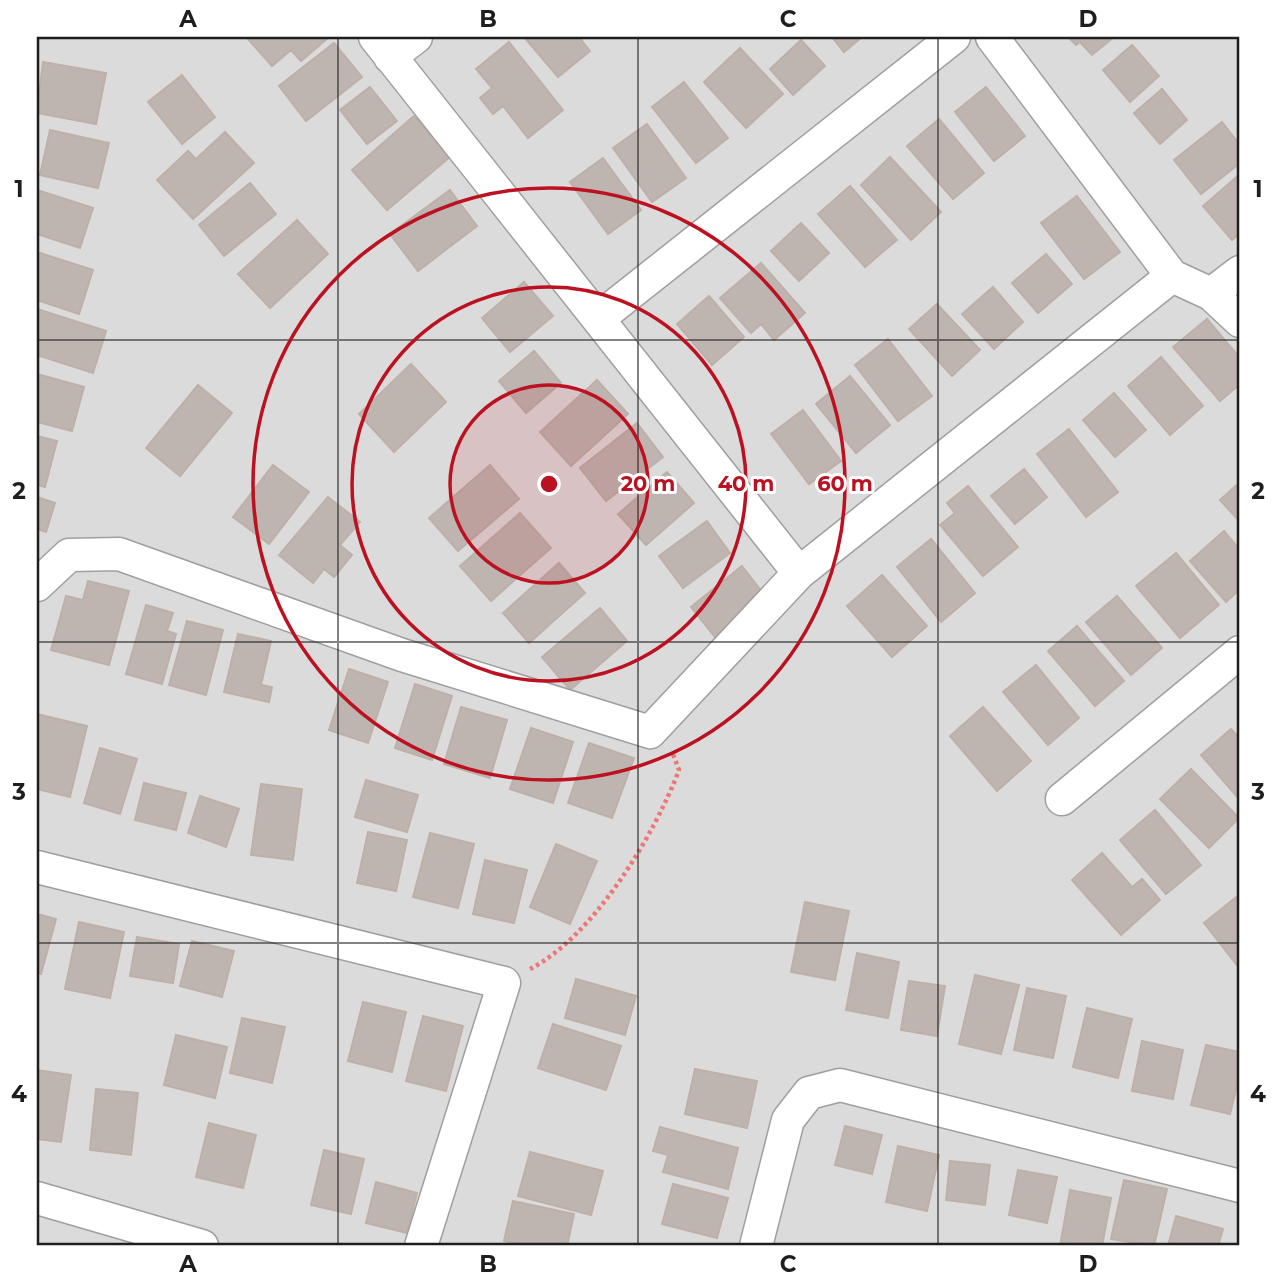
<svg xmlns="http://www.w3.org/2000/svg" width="1277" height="1283" font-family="Montserrat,sans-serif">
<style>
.residential{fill:#dcdbdb}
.building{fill:#beb5b1;stroke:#beb0a8;stroke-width:2}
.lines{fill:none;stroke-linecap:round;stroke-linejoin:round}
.minor-casing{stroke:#9f9f9f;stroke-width:35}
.path{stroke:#ee7675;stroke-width:4.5;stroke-dasharray:3.5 3.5;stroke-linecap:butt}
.minor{stroke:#fff;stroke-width:32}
.grid{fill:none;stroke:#1e1e1e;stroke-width:2;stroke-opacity:0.55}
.ring{fill:none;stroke:#bb1121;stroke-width:3.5}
.centre{fill:#bb1121;stroke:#fff;stroke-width:3.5}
.ring-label{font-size:21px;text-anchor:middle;font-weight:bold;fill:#bb1121;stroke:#fff;stroke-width:6;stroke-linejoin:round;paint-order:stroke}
.neatline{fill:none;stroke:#1e1e1e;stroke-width:2.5}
.grid-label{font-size:23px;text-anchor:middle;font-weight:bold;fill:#1e1e1e}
</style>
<rect width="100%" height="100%" fill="#eeeae4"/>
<path class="residential" d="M37 37H1240V1246H37Z"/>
<path class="building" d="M250 37H329L301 61 291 50 272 66 248 39Z
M524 37H579L590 51 558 77Z
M832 37H862L844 52Z
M1068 37H1114L1092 55 1080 42 1076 45Z
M801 40 825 66 793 95 770 69Z
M509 42 563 110 528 138 503 106 493 114 480 98 492 88 476 69Z
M334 43 362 77 306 121 279 86Z
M1132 45 1159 76 1130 102 1103 70Z
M740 48 783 94 746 128 704 82Z
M43 62 106 73 96 124 37 113Z
M182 75 215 117 182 144 148 102Z
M684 82 728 138 696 163 652 107Z
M370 87 397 121 367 144 340 110Z
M986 87 1025 136 994 161 955 112Z
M1162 89 1187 120 1160 144 1134 113Z
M414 116 450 157 387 210 352 170Z
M939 119 984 173 953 199 907 146Z
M1222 122 1240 145V163L1201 194 1174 160Z
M647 124 686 178 652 202 613 148Z
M50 130 109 143 98 188 40 175Z
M225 132 254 163 193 219 157 180 188 151 196 159Z
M890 157 941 212 911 240 861 185Z
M603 158 641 210 608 234 570 182Z
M1240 174V233L1232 240 1203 206Z
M250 183 276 214 224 256 199 225Z
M850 186 897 240 865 267 818 214Z
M37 190 93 208 80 248 37 234Z
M450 190 477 226 418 271 390 234Z
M1077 196 1120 252 1084 279 1041 223Z
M297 220 328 254 270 308 238 274Z
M801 223 829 253 799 281 771 251Z
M37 252 93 270 79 314 37 300Z
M1046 254 1072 284 1038 313 1012 283Z
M761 263 805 313 774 340 761 324 751 333 720 298Z
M524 282 553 316 510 352 482 318Z
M993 287 1023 322 994 349 962 314Z
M709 296 744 337 712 365 677 324Z
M937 304 980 350 952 376 909 329Z
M37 309 106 331 93 373 37 355Z
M1207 319 1240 358V384L1220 401 1173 347Z
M888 339 932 396 898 421 855 365Z
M534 351 561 383 526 413 499 381Z
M1161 357 1203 406 1170 435 1128 386Z
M411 364 446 402 394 452 359 414Z
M37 374 84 387 72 431 37 422Z
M850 376 890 425 856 453 816 404Z
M597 380 628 414 571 466 540 432Z
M198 385 232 413 180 476 146 448Z
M1114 393 1146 430 1115 457 1083 420Z
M803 410 841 461 809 484 771 434Z
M637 423 663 457 606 501 580 468Z
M1069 429 1118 492 1086 517 1037 454Z
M37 436 57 441 45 487 37 485Z
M273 465 309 492 269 544 233 517Z
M490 465 519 499 458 551 429 518Z
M1024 469 1047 497 1015 524 991 496Z
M667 472 694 503 646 545 618 514Z
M1240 482V522L1220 500Z
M968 486 1018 547 983 576 940 525 955 513 947 503Z
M37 497 55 503 46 532 37 529Z
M328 497 360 522 340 545 352 555 334 577 324 569 313 583 279 555Z
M520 513 551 548 491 601 460 566Z
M707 521 730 553 683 588 659 556Z
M1224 531 1240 550V589L1226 602 1190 561Z
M931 539 975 593 941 622 897 567Z
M1176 553 1219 605 1180 638 1136 586Z
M559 563 585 593 529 643 503 613Z
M742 566 766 597 715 637 691 607Z
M882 575 927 626 892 657 847 606Z
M88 581 129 591 109 665 51 650 66 596 83 600Z
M1117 596 1162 648 1131 675 1086 622Z
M146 605 173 613 167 631 176 634 162 684 126 674Z
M600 608 627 641 570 690 542 657Z
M187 621 223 630 206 695 169 685Z
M1077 626 1124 681 1095 706 1048 651Z
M238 634 271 641 261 685 272 687 269 702 224 692Z
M1036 665 1079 718 1048 745 1003 692Z
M349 669 388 682 368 743 329 730Z
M415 684 452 696 432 760 395 748Z
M461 707 507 720 490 778 444 764Z
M983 707 1031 761 997 791 950 736Z
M37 714 87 726 70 797 37 789Z
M531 728 573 742 553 803 510 789Z
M1231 729 1240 739V800L1201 755Z
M589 743 634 758 612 818 568 803Z
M100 748 137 759 120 814 84 803Z
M1191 769 1239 818 1209 848 1160 799Z
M366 780 418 795 407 832 355 817Z
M144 783 186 793 176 830 135 820Z
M261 784 302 789 293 860 251 855Z
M200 796 239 809 226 847 188 833Z
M1155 810 1201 865 1166 894 1120 840Z
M368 832 407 840 396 891 357 883Z
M430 833 474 844 458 908 413 897Z
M556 844 597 861 570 924 530 907Z
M1102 853 1132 887 1142 879 1160 900 1121 935 1072 880Z
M485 860 527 870 514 923 473 914Z
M1240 894V969L1204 923Z
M805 902 849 911 835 980 791 972Z
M37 914 56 919 41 974 37 973Z
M79 922 124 932 110 998 65 989Z
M137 937 179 944 173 983 130 976Z
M192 941 234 951 222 997 180 986Z
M857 953 899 962 888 1018 846 1010Z
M975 975 1019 985 1001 1054 959 1044Z
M576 979 636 996 625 1035 565 1018Z
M909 981 945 986 937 1036 901 1030Z
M1027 988 1066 996 1053 1058 1014 1050Z
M363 1002 406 1012 392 1072 348 1061Z
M1087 1008 1132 1019 1118 1078 1073 1067Z
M423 1016 463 1026 446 1091 406 1081Z
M242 1018 285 1027 272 1083 230 1073Z
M553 1024 621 1046 606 1090 538 1068Z
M176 1035 227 1047 215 1098 164 1085Z
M1142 1041 1183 1050 1173 1099 1132 1091Z
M1206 1045 1240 1052V1073L1230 1114 1191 1105Z
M695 1069 757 1081 747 1128 685 1114Z
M37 1070 71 1075 61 1142 37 1139Z
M96 1089 138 1093 131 1155 90 1150Z
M209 1123 256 1135 243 1188 196 1177Z
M845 1126 882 1135 872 1174 835 1165Z
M660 1127 738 1148 728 1189 663 1172 668 1155 653 1151Z
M898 1146 939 1155 927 1211 886 1202Z
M324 1150 364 1159 351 1214 311 1205Z
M530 1152 603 1171 591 1215 518 1196Z
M950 1161 990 1165 985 1205 946 1200Z
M1018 1170 1057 1177 1047 1223 1009 1215Z
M1124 1180 1167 1189 1154 1246 1111 1239Z
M376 1182 417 1193 407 1233 366 1223Z
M673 1184 728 1198 717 1238 662 1224Z
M1070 1190 1111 1198 1102 1246H1060Z
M513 1201 574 1214 567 1246H526L504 1241Z
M1176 1216 1223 1229 1218 1246H1168Z"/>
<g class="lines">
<g class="minor-casing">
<path id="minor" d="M375 37 799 573 1172 276 992 37
M390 57 416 37
M1172 276 1211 294 1240 272
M1211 294 1240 321
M599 318 954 37
M37 585 69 555 119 554 402 655 650 732 799 573
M1062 799 1240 652
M37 867 504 983 421 1246
M37 1198 202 1246
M756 1246 788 1120 809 1093 840 1085 1240 1186"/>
</g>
<path class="path" d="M530 969C593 937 654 836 679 770L673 754"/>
<use href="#minor" class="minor"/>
</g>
<path class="grid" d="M338 37V1246M638 37V1246M938 37V1246M37 340H1240M37 642H1240M37 943H1240"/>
<circle cx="549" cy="484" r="99" fill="#bb1121" fill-opacity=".12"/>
<g class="ring">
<circle cx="549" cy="484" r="99"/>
<circle cx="549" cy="484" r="197"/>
<circle cx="549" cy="484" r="296"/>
</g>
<circle cx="549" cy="484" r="10" class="centre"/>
<g class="ring-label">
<text x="648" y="491">20 m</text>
<text x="746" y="491">40 m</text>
<text x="845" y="491">60 m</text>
</g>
<rect width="1277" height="1283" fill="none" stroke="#ffffff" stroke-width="77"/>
<rect x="38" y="38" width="1200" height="1206" class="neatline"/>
<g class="grid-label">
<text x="188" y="27">A</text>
<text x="488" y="27">B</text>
<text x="788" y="27">C</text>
<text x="1088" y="27">D</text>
<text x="19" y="197">1</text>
<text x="1258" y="197">1</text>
<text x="19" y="499">2</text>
<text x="1258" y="499">2</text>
<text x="19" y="800">3</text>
<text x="1258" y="800">3</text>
<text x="19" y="1102">4</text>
<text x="1258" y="1102">4</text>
<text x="188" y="1272">A</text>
<text x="488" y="1272">B</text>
<text x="788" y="1272">C</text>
<text x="1088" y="1272">D</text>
</g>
</svg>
